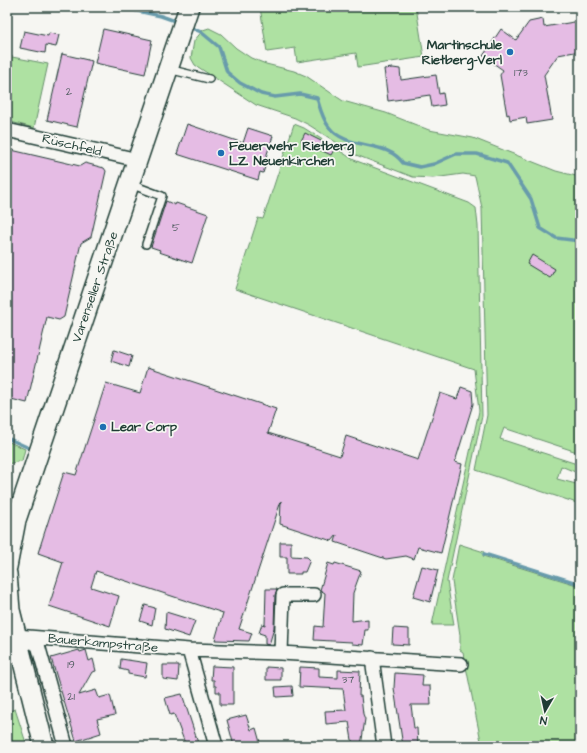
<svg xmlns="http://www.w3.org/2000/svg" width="587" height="753" font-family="'Architects Daughter',sans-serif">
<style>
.green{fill:#aee1a2;stroke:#668f6b}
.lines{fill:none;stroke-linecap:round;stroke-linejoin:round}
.stream{stroke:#689bab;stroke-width:3.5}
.building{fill:#e5bce4;stroke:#1f3d34}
.service-casing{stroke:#1f3d34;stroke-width:10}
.minor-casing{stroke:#1f3d34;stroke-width:16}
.secondary-casing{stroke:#1f3d34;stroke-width:22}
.service{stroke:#f6f6f2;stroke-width:7}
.minor{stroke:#f6f6f2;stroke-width:13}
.secondary{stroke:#f6f6f2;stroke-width:19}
.poi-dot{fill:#1f6fb2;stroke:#f6f6f2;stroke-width:1.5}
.labels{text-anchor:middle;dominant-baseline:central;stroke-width:3.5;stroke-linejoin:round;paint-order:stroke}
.number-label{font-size:11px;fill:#505d60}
.poi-label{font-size:13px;font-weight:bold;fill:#1f3d34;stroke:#f6f6f2;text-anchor:start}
.street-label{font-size:13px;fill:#1f3d34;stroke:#f6f6f2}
</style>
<rect width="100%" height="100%" fill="#f6f6f2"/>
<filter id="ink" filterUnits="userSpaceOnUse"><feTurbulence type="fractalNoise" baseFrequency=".025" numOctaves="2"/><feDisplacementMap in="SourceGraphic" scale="8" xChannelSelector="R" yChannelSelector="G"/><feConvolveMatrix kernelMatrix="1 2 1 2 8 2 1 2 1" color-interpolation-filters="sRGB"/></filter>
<g filter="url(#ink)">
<path class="green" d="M260 7H416L424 57 358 67 356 53 297 62 295 48 267 52Z
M209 28 221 34 236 48 251 58 266 64 294 71 306 76 343 101 386 113 429 130 473 138 556 171 580 177V453L504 428 500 439 580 465V474L561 466 557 479 580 485V504L476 470 487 415 482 208 475 176 463 174 433 178 413 177 356 155 309 125 295 118 256 105 195 65 191 58 194 41 203 30Z
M7 56 48 64 34 128 7 121Z
M294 124 304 128 354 160 469 203 476 208 478 226 482 416 447 581 454 625H432L479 411 474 369 235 289 258 218 263 219Z
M7 441 25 449 22 461 7 464Z
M459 544 484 552 483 556 580 586V746H482L463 652 460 650V635L452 581Z
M15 709 27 746H7V712Z"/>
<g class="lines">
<path class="stream" d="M119 7 161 16 178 22
M189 27 201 32 219 47 227 72 240 83 261 94 275 97 300 94 317 98C320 108 322 118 329 127 347 151 386 139 403 163L420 167 434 164 456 154H477L507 163 531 199 540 228 556 238 580 241
M7 438 29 448
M484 554 580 584"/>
</g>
<path class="building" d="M543 19 544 27 580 21V51L558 55 544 75 552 120 527 124 526 117 510 120 509 114 507 115 500 75 503 70 483 56 501 29 516 40 529 22Z
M103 29 152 40 145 74 95 63Z
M24 31 48 36 49 33 59 35 56 47 46 45 45 53 20 48Z
M62 54 92 61 77 127 47 120Z
M393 68 400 69 401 80 436 75 439 94 443 93 445 105 432 107 430 95 388 101 384 69Z
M187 124 243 143 248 128 273 136 264 163 266 164 263 173 260 172 258 180 177 154Z
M305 133 335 148 331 155 301 141Z
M7 149 80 166 85 163 104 168 106 171 91 237 81 243 64 317 59 320 47 317 27 403 7 398Z
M166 201 175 205 176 203 208 214 192 263 159 252 160 250 151 247Z
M532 255 555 269 550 278 527 264Z
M114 350 132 356 129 367 111 361Z
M148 367 276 409 268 433 340 456 346 436 418 460 440 393 457 399 461 387 472 391 473 404 455 462 462 464 441 553 418 547 414 559 406 556 386 559 335 542 337 535 332 541 280 524 281 501 239 629 252 633 249 641 215 640 223 613 96 571 91 587 119 596 110 626 49 606 63 562 38 553 64 472 76 475 106 383 140 393Z
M280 542H291V556L307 557 310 560 305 572H301V574H287V557H280Z
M328 563 334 565 335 563 361 571 353 593 352 621 368 619V630H365L363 645 352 644V642L314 640 315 626 323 627 325 593 320 590Z
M422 566 438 570 430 602 413 597Z
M266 589H277L275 595 274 628 269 645 265 644V635L259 633 262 624 265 625Z
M145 605 155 608 152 625 140 621Z
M166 612 195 621 189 637 165 629Z
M393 628 409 629V645L392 644Z
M79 650 80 652 86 650 89 661 93 659 96 671 92 672 79 695 96 690 99 698 110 695 115 715 97 719 101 733 76 741 51 658Z
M121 659 147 663 145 677 128 674V671L120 669Z
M163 665H179L178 681 163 679Z
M212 666 233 667V705H220V692H216V686H214V680H211Z
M266 667 281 668V680H266Z
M300 667 319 668V677L338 678V670L360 671 359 696H361L363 714 365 719 361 746H353L349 722 326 724 325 711 346 710 343 689 299 687Z
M395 673 423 675 422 686H430L431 705H411L414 728H417L418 746H403L394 688Z
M292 686 293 696 276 697 275 687Z
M182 694 198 743 186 746 174 714 170 715 165 698Z
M246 715 251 730 256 728 261 746H234L227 720Z"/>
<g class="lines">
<g class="service-casing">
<path id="service" d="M168 69 209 79
M130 184 162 196 146 244"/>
</g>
<g class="minor-casing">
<path id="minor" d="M7 130 138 160
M16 636 189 650 281 653 461 664
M24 639 38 645 66 746
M189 650 216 746
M281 653 283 595H314
M372 658 384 746"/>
</g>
<g class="secondary-casing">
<path id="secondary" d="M7 567 16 520 189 7
M7 574 10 610 44 746"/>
</g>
<use href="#service" class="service"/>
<use href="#minor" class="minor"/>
<use href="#secondary" class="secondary"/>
</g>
</g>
<g class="poi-dot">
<circle cx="510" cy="52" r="4"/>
<circle cx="221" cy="153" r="4"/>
<circle cx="103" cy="427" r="4"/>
</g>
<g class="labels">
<g class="number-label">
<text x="521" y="72">173</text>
<text x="69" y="91">2</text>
<text x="176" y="227">5</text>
<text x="71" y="664">19</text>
<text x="348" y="679">37</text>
<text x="71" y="696">21</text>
</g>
<g class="poi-label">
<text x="502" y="45" text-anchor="end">Martinschule<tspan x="502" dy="15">Rietberg-Verl</tspan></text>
<text x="229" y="146">Feuerwehr Rietberg<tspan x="229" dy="15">LZ Neuenkirchen</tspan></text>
<text x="111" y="427">Lear Corp</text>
</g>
<g class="street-label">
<text transform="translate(72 145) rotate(13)">Rüschfeld</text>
<text transform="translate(95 287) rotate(-71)">Varenseller Straße</text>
<text transform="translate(103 643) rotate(5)">Bauerkampstraße</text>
</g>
</g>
<rect width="587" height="753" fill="none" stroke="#f6f6f2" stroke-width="24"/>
<rect x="12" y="12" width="563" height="729" fill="none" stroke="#1f3d34" stroke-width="1.5" filter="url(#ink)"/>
<g transform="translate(545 711) rotate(189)" stroke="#f6f6f2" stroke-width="3" paint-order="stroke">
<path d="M0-3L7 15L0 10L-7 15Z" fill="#1f3d34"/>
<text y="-6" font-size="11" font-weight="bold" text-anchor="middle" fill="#1f3d34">N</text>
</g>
</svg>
